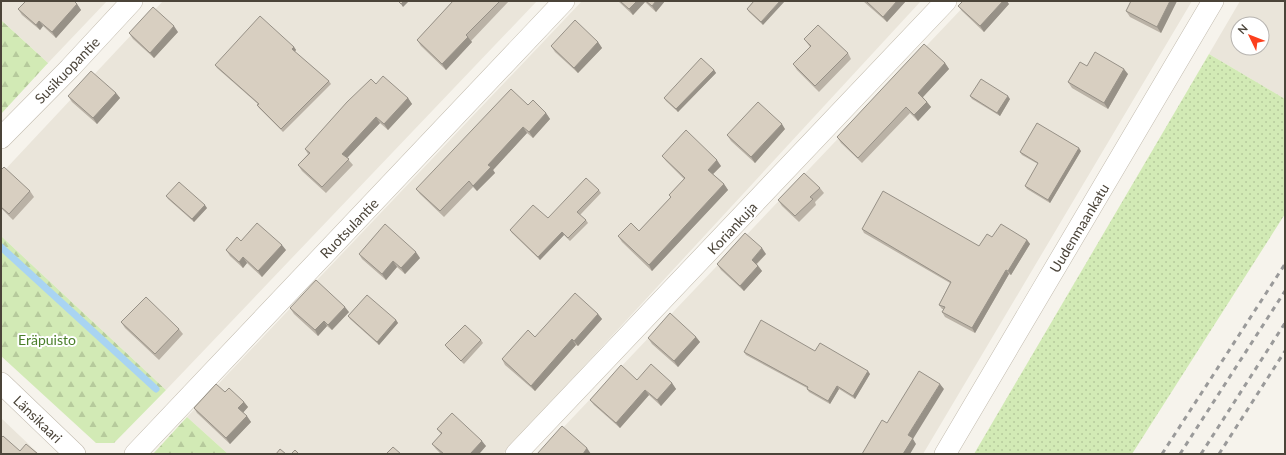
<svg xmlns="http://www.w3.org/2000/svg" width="1286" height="455" font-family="Lato,sans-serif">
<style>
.residential{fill:#eae5da;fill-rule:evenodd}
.grass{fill:url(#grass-dots)}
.forest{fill:url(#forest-firs)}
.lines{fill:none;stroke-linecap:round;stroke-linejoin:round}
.stream{stroke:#a9d4f2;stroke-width:7}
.minor-casing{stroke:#c2bbae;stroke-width:22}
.minor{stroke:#fff;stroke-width:21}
.rail{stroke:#9a9a9a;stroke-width:3;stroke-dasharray:5 5;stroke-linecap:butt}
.wall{fill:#bab2a6}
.shaded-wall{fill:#979187}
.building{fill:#d8cfc1;stroke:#979187}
.labels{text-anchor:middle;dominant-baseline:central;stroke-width:4;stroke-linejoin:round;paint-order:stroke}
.street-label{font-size:14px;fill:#4b4439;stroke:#fff}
.park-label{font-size:14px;fill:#4a7f2a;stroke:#fff}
</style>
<defs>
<pattern id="grass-dots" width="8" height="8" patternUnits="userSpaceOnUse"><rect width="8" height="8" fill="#d2eab5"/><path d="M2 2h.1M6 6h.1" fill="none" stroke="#b6ca9c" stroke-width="1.8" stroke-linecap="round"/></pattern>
<pattern id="forest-firs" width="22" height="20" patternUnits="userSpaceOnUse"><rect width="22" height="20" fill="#d2eab5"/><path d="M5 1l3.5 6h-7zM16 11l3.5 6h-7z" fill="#b6ca9c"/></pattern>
</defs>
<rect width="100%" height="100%" fill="#f6f3ec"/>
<path class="residential" d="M1 1H107L48 63 1 20Z
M163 1H537L166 390 1 236V174Z
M582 1H921L503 454H228L187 417Z
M969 1H1192L923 454H538Z
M1240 1H1285V99L1209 54ZM1238 24H1262V48H1238Z
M1 418 39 454H1Z"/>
<path class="grass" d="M1209 54 1285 99V214L1132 454H974Z"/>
<path class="forest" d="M1 20 48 63 1 114Z
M1 236 166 390 114 443H96L1 356Z
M187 417 228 454H153Z"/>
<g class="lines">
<path class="stream" d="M1 247 156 389"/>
<g class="minor-casing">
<path id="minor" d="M1 138 70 68 132 1
M1 383 75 454
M135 454 564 1
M516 454 946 1
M945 454 1213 1"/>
</g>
<use href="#minor" class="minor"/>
<path class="rail" d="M1162 454 1285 264
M1180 454 1285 291
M1201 454 1285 323
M1219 454 1285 351"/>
</g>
<path class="wall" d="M453 1H509L471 41 472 42 446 70 421 46 417 40Z
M618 1H665L656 12 645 2 633 15Z
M754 1 763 25 749 12 747 9Z
M863 1H906L887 22Z
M1177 1 1161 33 1130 17 1126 11Z
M77 4 81 10 56 38 43 26 40 30 22 15 18 9Z
M1009 4 984 32 962 11 958 6Z
M178 32 154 58 133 39 129 33Z
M804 39 848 53 851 59 819 92 797 70 793 64 810 47Z
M598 42 602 48 578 73 555 52 551 46Z
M294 47 296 50 295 52 329 81 331 84 283 132 259 108 257 105 258 104 217 68 215 65Z
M945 63 949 69 923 97 931 107 918 121 910 113 862 163 841 143 837 137Z
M1087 66 1128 74 1108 109 1072 88 1068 82Z
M714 70 716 73 678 112 666 101 664 98Z
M376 84 408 98 412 104 388 130 380 123 347 158 353 165 326 193 302 171 298 165 308 154 305 149Z
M116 93 120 98 97 124 72 102 68 96Z
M970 96 1010 99 1000 116 972 99Z
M528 105 546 113 550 119 533 138 527 133 493 170 495 173 477 191 473 187 444 217 420 194 416 189Z
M785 129 755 163 731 141 727 135Z
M1081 151 1050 203 1027 189 1025 186 1038 164 1022 155 1020 152Z
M662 156 721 166 713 174 724 184 728 190 652 271 622 242 618 236 639 231 671 197 669 195 684 179 666 161Z
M1 170 30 191 34 197 13 220 1 208Z
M820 188 824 193 815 202 816 205 799 222 782 206 778 200Z
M599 190 601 193 580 215 586 220 588 223 570 241 564 235 540 260 512 233 510 230 548 218Z
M166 196 207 208 194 222 168 199Z
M862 229 979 246 992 237 1027 240 1030 244 1011 275 1009 274 975 333 945 317 942 312 944 309H942L939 305 950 283 864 233Z
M241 241 286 250 262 277 247 263 243 268 230 256 226 250Z
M359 254 420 258 405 274 397 267 386 280 362 259Z
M766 254 757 264 762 271 744 291 721 270 717 264Z
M290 308 349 312 332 330 327 326 318 336 294 314Z
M598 314 602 319 578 346 576 345 535 391 505 365 502 359 535 337Z
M348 316 396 320 398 323 379 345 350 319Z
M121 322 179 329 183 334 159 360 125 328Z
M696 337 700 342 678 367 652 344 648 338Z
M481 340 483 343 464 364 447 348 445 345Z
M815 351 870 374 855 399 839 389 830 404 809 392 807 389V388L746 355 744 352Z
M637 380 672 383 676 389 661 406 649 395 620 428 594 405 590 400Z
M225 392 244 402 248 407 243 412 251 422 230 444 197 413 194 408Z
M437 429 486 446 479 454H441L436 449 432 444 441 434Z"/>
<path class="shaded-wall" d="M404 1H409L403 7 401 4Z
M637 1H644L645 2 633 15 629 9Z
M656 1H665L656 12 652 6Z
M780 1H785L763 25 761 22Z
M897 1H906L887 22 883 17Z
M1003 1H1007L1009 4 984 32 980 26Z
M1170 1H1177L1161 33 1157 27Z
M77 4 81 10 56 38 52 32Z
M39 21 43 26 40 30 36 25Z
M174 26 178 32 154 58 150 53Z
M468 37 472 42 446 70 442 64Z
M598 42 602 48 578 73 574 68Z
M294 47 296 50 294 52 292 49Z
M945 63 949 69 922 98 918 93Z
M1124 69 1128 74 1108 109 1104 103Z
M714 70 716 73 678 112 676 109Z
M116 93 120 98 97 124 93 118Z
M1008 96 1010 99 1000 116 997 113Z
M408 98 412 104 388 130 384 124Z
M927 102 931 107 918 121 914 115Z
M546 113 550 119 533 138 529 132Z
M376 117 380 123 346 159 342 154Z
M782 124 785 129 755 163 751 157Z
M523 127 527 133 493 170 495 173 477 191 473 186 488 165Z
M1079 148 1081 151 1050 203 1048 200Z
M717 160 721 166 712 175 708 170Z
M724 184 728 190 652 271 649 265Z
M205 205 207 208 194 222 192 219Z
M562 232 564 235 540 260 538 257Z
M1027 240 1030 244 1011 275 1008 271Z
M282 245 286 250 262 277 258 271Z
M762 248 766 254 755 265 752 260Z
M416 252 420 258 405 274 401 268Z
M243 257 247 263 243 268 239 262Z
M393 261 397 267 386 280 382 274Z
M758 266 762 271 744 291 740 286Z
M1006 270 1009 274 975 333 972 328Z
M345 307 349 312 332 330 328 325Z
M598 314 602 319 578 346 574 341Z
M396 320 398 323 379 345 377 342Z
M324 321 327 326 318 336 315 330Z
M696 337 700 342 678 367 674 361Z
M572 339 576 345 535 391 531 386Z
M868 371 870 374 855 399 853 396Z
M672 383 676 389 661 406 657 400Z
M940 384 944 389 913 439 916 444 910 454H903L908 435Z
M837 386 839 389 830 404 828 401Z
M645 390 649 395 620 428 616 423Z
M244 402 248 407 242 414 238 408Z
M247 416 251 422 230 444 226 438Z
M482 441 486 446 479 454H470Z
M587 448 591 454H583Z"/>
<path class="building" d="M26 1H74L77 4 52 32 39 21 36 25 18 9Z
M398 1H404L401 4Z
M453 1H500L466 35 468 37 442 64 417 40Z
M620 1H637L629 9Z
M646 1H656L652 6Z
M754 1H780L761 22 747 9Z
M866 1H897L883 17Z
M963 1H1003L980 26 958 6Z
M1131 1H1170L1157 27 1126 11Z
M153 7 174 26 150 53 129 33Z
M260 16 294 47 292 49 329 81 281 129 257 105 259 104 215 65Z
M575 20 598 42 574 68 551 46Z
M818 25 848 53 815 86 793 64 811 46 804 39Z
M924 44 945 63 918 93 927 102 914 115 906 107 858 158 837 137Z
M1095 52 1124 69 1104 103 1068 82 1080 62 1087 66Z
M701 58 714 70 676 109 664 98Z
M91 71 116 93 93 118 68 96Z
M383 76 408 98 384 124 376 117 342 154 349 159 322 187 298 165 310 153 305 149 347 102 371 79 376 84Z
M981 79 1008 96 997 113 970 96Z
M511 89 528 105 533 100 546 113 529 132 523 127 488 165 491 167 473 186 469 181 440 211 416 189Z
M758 102 782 124 751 157 727 135Z
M1037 123 1079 148 1048 200 1025 186 1038 163 1020 152Z
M686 130 717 160 708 170 724 184 649 265 618 236 631 223 639 231 671 197 669 195 685 178 662 156Z
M4 167 30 191 9 214 1 207V170Z
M804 173 820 188 810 197 813 199 795 216 778 200Z
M586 178 599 190 577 212 586 220 568 238 562 232 538 257 510 230 533 205 548 218Z
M179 182 205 205 192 219 166 196Z
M883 191 979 246 987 234 992 237 1001 224 1027 240 1008 271 1006 270 972 328 942 312 945 307 939 305 951 282 862 229Z
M257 223 282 245 258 271 243 257 239 262 226 250 237 237 241 241Z
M385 224 416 252 401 268 393 261 382 274 359 254Z
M745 233 762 248 752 260 758 266 740 286 717 264Z
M316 280 345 307 328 325 324 321 315 330 290 308Z
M575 293 598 314 574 341 572 339 531 386 502 359 528 330 535 337Z
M367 295 396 320 377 342 348 316Z
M146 297 179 329 155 354 121 322Z
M670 313 696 337 674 361 648 338Z
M761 320 815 351 820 343 868 371 853 396 837 386 828 401 807 389 808 387 744 352Z
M465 325 481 340 461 361 445 345Z
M651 364 672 383 657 400 645 390 616 423 590 400 621 365 637 380Z
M919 371 940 384 908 435 913 438 903 454H862L882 420 887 423Z
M216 384 225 392 229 388 244 402 238 408 247 416 226 438 194 408Z
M452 413 482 441 470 454H444L432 444 442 433 437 429Z
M562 426 587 448 583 454H537Z
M3 436 20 451 26 444 38 454H1V438Z
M393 447 401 454H386Z
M280 449 286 454H276Z
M295 450 299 454H291Z"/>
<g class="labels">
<g class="street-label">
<text transform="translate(67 70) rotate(-46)">Susikuopantie</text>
<text transform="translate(349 228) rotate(-46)">Ruotsulantie</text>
<text transform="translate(732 228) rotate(-47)">Koriankuja</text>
<text transform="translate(1079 228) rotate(-59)">Uudenmaankatu</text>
<text transform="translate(38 419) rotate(44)">Länsikaari</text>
</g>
<g class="park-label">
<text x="47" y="339">Eräpuisto</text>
</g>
</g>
<rect width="1286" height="455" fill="none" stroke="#4b4439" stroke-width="4"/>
<g transform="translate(1250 36) rotate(313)"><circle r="19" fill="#ffffff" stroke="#b7b4b0"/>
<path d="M0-3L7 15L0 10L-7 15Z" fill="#fc3f1d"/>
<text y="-6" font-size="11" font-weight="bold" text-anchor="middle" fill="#4b4439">N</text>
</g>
</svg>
